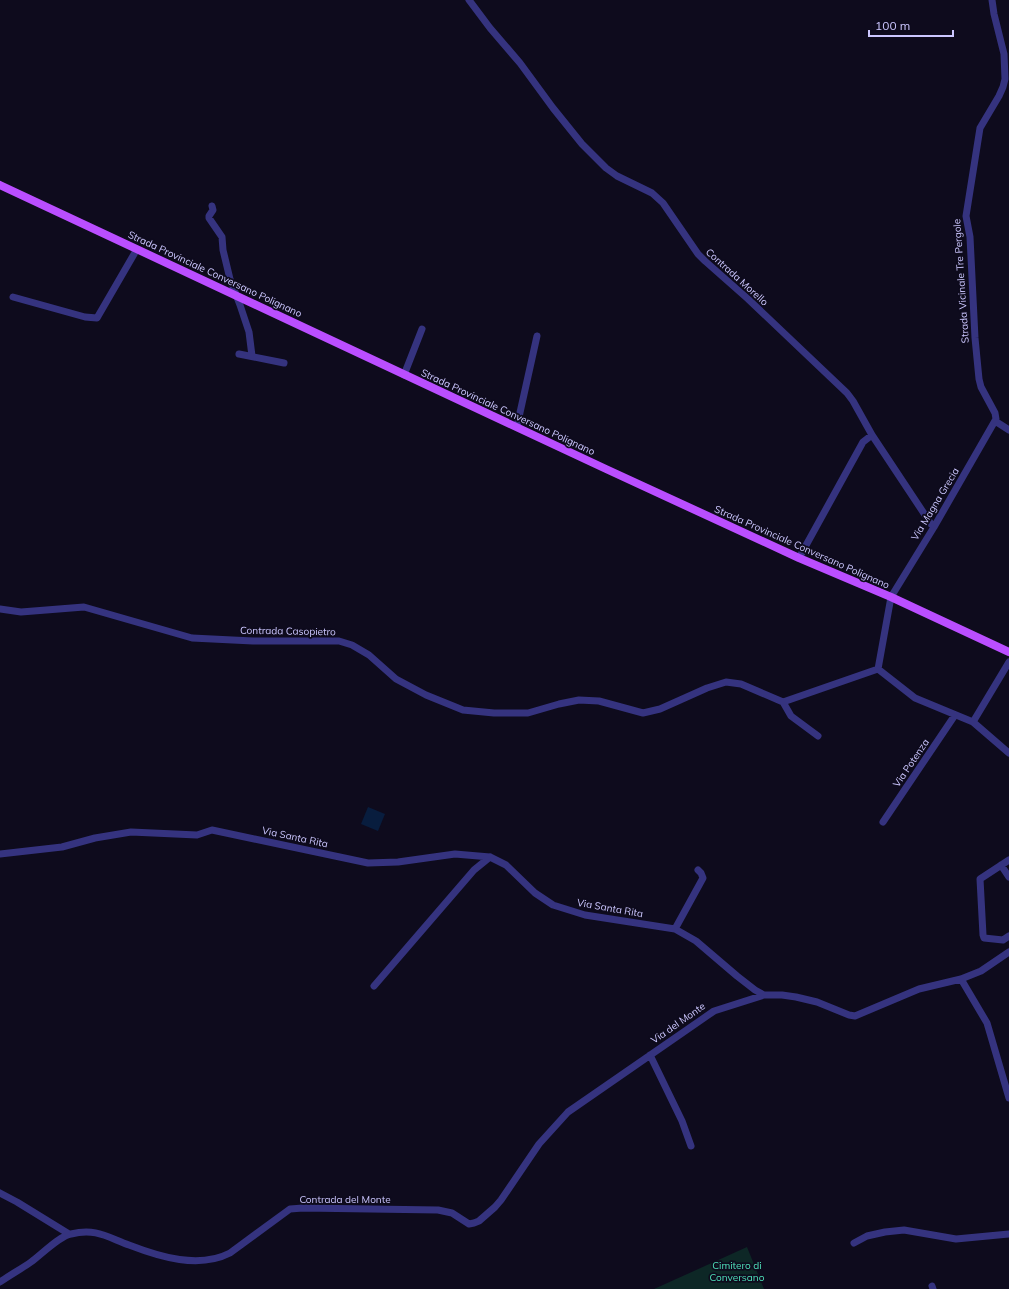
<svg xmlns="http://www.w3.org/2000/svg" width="1009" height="1289" font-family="Mulish,sans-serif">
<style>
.green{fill:#0d2726}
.water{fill:#081d3e}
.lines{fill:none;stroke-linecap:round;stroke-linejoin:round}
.minor{stroke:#35337f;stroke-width:7}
.major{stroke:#ba4eff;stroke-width:8}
.labels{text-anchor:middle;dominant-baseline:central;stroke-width:3.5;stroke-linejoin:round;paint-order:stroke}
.street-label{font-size:10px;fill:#ccc7ff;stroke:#0e0b1d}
.park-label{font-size:10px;fill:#4fe3bc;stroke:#0e0b1d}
</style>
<rect width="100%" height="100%" fill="#0e0b1d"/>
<path class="green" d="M747 1247 764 1289H654Z"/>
<path class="water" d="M368 807 385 814 378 831 361 824Z"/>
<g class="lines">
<path class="minor" d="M469 0 490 28 520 63 553 108 582 144 606 168 617 176 652 193 663 203 698 254 705 261 748 299 847 393 853 401 872 435 931 524 934 527
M212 206 213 210 209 216V218L222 237 223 250 230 279 240 305 249 332 252 356
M13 297 85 317 97 318 137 249
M239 354 284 363
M404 375 422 329
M995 421 1009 430
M517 426 537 336
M799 558 863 442 872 435
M0 609 21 612 84 607 192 638 253 641H339L352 645 369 655 396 679 426 695 463 710 494 713H528L559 704 579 700 599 701 643 713 660 709 707 688 726 682 741 684 783 702 878 669 891 597 934 527 996 419 995 413 981 387 979 379 975 338 970 237 966 216 980 128 999 96 1003 87 1005 79 1004 54 994 14 992 0
M878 669 915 698 973 722 1009 753
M783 702 791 716 818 736
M973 722 1009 662
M883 822 955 715
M0 854 62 847 95 838 131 832 197 835 212 830 368 863 398 862 455 854 490 857 506 865 535 893 553 905 585 915 675 929 696 941 737 976 755 990 764 995H782L796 997 817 1002 849 1015 855 1016 919 989 961 979 981 971 1009 952
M1009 860 980 879 983 935 984 938 1003 940 1009 936
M1001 865 1009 877
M675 929 703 878 701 873 698 870
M961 979 987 1023 1009 1098
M374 986 474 870 490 857
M650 1055 682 1121 691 1146
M0 1193 17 1202 69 1234
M854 1243 867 1236 885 1232 904 1230 956 1239 1009 1234
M0 1282C10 1275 21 1269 31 1262 41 1255 59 1236 71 1234 96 1228 107 1237 129 1245 160 1257 199 1269 230 1253L290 1209 303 1208 438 1210 452 1213 469 1224 474 1223 479 1221 495 1207 501 1200 539 1144 568 1112 714 1011 764 995
M932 1286 933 1289"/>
<path class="major" d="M0 185 606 469 799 558 891 597 1009 652"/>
</g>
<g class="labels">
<g class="street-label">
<text transform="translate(215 274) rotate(25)">Strada Provinciale Conversano Polignano</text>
<text transform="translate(737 277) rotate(42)">Contrada Morello</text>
<text transform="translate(961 281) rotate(-94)">Strada Vicinale Tre Pergole</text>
<text transform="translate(508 412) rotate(25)">Strada Provinciale Conversano Polignano</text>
<text transform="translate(935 504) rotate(-59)">Via Magna Grecia</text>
<text transform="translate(802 547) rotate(24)">Strada Provinciale Conversano Polignano</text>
<text transform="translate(288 631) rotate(1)">Contrada Casopietro</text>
<text transform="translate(911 763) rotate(-56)">Via Potenza</text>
<text transform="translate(295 837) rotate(12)">Via Santa Rita</text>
<text transform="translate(610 908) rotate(10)">Via Santa Rita</text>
<text transform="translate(678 1023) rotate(-35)">Via del Monte</text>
<text x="345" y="1199">Contrada del Monte</text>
</g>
<g class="park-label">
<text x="737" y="1265">Cimitero di<tspan x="737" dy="12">Conversano</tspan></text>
</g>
</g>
<path d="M869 30v6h84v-6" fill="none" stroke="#ccc7ff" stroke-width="2"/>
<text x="875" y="30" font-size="12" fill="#ccc7ff" stroke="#0e0b1d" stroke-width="3" paint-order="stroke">100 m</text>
</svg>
